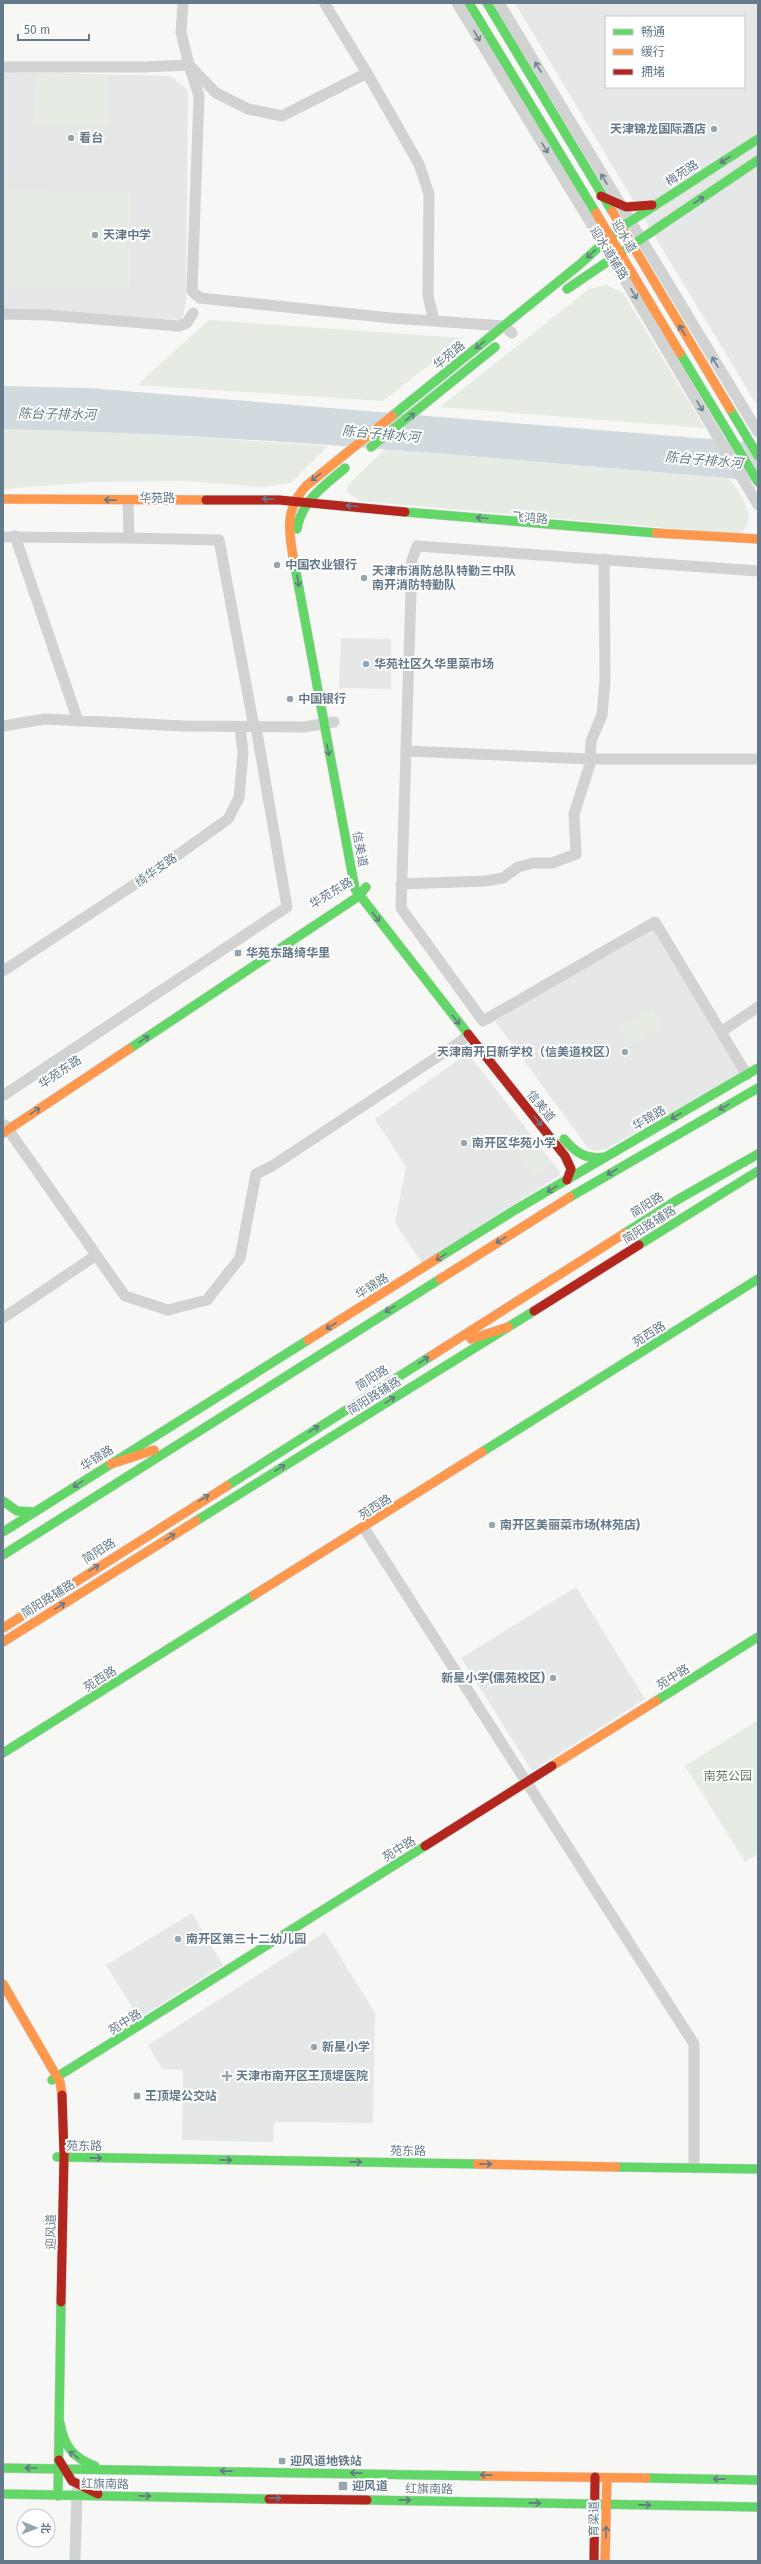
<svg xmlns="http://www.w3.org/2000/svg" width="761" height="2564" font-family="'Fira Sans','Noto Sans SC',sans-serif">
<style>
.built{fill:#e6e7e7;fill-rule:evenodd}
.green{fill:#e6ebe4}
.water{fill:#d1dade}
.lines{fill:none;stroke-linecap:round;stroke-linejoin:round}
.fast-casing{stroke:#d2d4d5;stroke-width:10}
.slow-casing{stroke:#d2d4d5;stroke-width:10}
.jam-casing{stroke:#d2d4d5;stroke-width:10}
.street{stroke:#d1d2d2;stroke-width:11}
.fast{stroke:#63d668;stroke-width:9}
.slow{stroke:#ff974d;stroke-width:9}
.jam{stroke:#b3261e;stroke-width:9}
.oneway{stroke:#6f8290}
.oneway2{stroke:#647989}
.poi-dot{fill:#97a5af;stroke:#fff;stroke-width:1.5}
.labels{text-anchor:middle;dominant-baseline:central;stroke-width:4;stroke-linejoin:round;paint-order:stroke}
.poi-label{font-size:12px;font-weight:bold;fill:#647989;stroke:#fff;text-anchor:start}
.street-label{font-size:12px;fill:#647989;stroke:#fff}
.park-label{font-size:12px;fill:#667a5f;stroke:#fff}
.water-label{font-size:13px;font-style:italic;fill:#5f7b85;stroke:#fff}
</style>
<rect width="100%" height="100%" fill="#f7f7f6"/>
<path class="built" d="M515 3H758V407L628 192ZM606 17H744V87H606Z
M3 72 170 76 185 87 188 92 186 303 182 320 3 309Z
M341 638 391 639V689L339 688Z
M658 921 744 1072 606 1149 594 1151 588 1148 495 1021Z
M468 1053 559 1171 560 1175 422 1263 395 1223 406 1167 375 1119Z
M576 1587 645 1699 532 1771 461 1658Z
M192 1913 223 1965 139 2018 106 1965Z
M325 1932 375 2013 373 2123 274 2122 273 2142 182 2140 183 2070 162 2069 148 2045Z"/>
<path class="green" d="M35 74 109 75 108 125 34 123Z
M3 190 131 192 130 289 3 288Z
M607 285 623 293 705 428 440 407 589 289Z
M209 320 464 338 383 401 137 385Z
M3 429 98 431 328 446 291 483 263 487 184 481 93 482 3 489Z
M385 449 728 478C741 492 761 522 738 534L360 501 347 493V486Z
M652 1008 663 1025 630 1045 619 1028Z
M529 1133 550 1165 533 1176 512 1144Z
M758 1720V1854L745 1862 685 1766Z"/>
<path class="water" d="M3 386 88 388 758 443V483L728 478C487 458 245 434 3 429Z"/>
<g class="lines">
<g class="fast-casing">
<path id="fast" d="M469 3 596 213
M487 3 612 211
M567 289 758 160
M680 353 758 482
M730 409 758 456
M392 416 579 265 620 228 758 139
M371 447 495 347
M405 512 656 533
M297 529C302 500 324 486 345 468
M293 556 355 889 468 1034
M129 1049 359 896 366 887
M564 1139C576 1153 586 1160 605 1157
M570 1197 758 1088
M625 1233 677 1200 758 1154
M639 1245 758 1171
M438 1258 515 1210 758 1068
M482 1452 758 1279
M227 1486 431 1356
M3 1501 17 1511 35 1512
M196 1521 534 1311
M3 1532 308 1340
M3 1555 440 1279
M656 1701 758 1637
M3 1753 254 1595
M52 2080 425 1846
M57 2157 477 2164
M616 2167 758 2169
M60 2423C64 2446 73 2458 95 2466
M3 2468 484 2476
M646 2478 758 2480
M3 2494 269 2499
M58 2496 61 2302
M367 2500 758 2507"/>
</g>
<g class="slow-casing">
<path id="slow" d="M612 211 730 409
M596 213 680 353
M3 499 206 500
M656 533 758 539
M293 556C288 528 286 508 306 486L392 416
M3 1133 129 1049
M440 1279 570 1197
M471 1339 508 1327
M308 1340 438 1258
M431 1356 625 1233
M111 1464 154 1450
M254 1595 482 1452
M3 1628 227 1486
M3 1642 196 1521
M552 1766 656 1701
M3 1984 60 2082 62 2095
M477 2164 616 2167
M484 2476 646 2478
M605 2561 607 2478"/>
</g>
<g class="jam-casing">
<path id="jam" d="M601 196 626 207 652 205
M206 500H279L405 512
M468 1034 565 1156 571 1169 567 1180
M534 1311 639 1245
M425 1846 552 1766
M61 2302 64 2155 62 2095
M59 2460 72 2481 98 2494
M269 2499 367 2500
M594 2561 595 2477"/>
</g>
<path class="street" d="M183 3 181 32 189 65 216 93 248 109 282 116 367 73 419 164 429 194 428 296 434 321 504 326 512 333
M457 3 612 258 758 505
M499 3 758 432
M325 4 367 73
M3 67H144L189 65 199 96 192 291 200 298 391 318 434 321
M3 314 47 315 179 326 187 323 193 313
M128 500 129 538 219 540 254 727
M15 536 78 721
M3 537 129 538
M758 571 417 546 412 560 401 908 483 1021 655 922 721 1032 758 1007
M3 726 45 719 184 726 304 727 334 722
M406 751 590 759H758
M401 884 486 881 503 878 518 867 533 863H552L576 854 574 814 590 764 591 741 602 715 605 681 604 559
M3 971 161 867 228 819 239 798 243 753 240 727
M721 1032 747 1075
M4 1095 287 907 256 727
M5 1125 125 1296 168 1310 207 1300 240 1258 256 1174 272 1166 460 1042 468 1035
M3 1318 95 1256
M364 1528 694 2044V2168
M75 2561 77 2491"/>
<use href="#fast" class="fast"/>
<use href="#slow" class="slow"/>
<use href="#jam" class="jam"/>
</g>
<defs><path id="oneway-shaft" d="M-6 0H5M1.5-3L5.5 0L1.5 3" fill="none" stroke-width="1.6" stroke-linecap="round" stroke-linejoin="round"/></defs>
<g class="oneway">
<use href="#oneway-shaft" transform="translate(477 36) rotate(59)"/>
<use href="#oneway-shaft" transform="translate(538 67) rotate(-121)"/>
<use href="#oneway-shaft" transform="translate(545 148) rotate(59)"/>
<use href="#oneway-shaft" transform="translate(604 179) rotate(-121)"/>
<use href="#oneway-shaft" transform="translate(634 294) rotate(60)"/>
<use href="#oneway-shaft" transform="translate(715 362) rotate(-121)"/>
<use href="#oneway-shaft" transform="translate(700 406) rotate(59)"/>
</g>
<g class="oneway2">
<use href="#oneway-shaft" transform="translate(725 160) rotate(147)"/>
<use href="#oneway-shaft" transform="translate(699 200) rotate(-34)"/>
<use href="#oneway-shaft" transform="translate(591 254) rotate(137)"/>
<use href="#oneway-shaft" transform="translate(682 330) rotate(-121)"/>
<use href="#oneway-shaft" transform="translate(480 345) rotate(141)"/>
<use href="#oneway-shaft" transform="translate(410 417) rotate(-38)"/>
<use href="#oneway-shaft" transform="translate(316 477) rotate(142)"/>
<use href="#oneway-shaft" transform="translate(268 499) rotate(-178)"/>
<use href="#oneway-shaft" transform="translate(110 500) rotate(-179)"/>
<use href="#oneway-shaft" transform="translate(352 506) rotate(-175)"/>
<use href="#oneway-shaft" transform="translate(482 518) rotate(-175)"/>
<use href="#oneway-shaft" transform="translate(298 581) rotate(80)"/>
<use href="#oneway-shaft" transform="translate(328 750) rotate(79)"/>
<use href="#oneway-shaft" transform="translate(376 917) rotate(52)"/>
<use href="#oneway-shaft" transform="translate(456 1020) rotate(52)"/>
<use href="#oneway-shaft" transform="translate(144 1039) rotate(-34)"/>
<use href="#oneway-shaft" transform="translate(724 1107) rotate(150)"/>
<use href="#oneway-shaft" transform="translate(35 1111) rotate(-34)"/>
<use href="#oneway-shaft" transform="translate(676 1116) rotate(150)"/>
<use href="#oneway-shaft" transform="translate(538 1121) rotate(51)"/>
<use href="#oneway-shaft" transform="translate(612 1172) rotate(150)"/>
<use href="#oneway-shaft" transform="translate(552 1189) rotate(150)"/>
<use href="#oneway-shaft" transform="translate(501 1240) rotate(148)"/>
<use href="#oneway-shaft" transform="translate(441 1257) rotate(148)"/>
<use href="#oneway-shaft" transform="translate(390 1309) rotate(148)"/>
<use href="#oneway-shaft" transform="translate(331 1326) rotate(148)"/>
<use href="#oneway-shaft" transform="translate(424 1360) rotate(-32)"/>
<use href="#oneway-shaft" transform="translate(390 1400) rotate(-32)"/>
<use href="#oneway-shaft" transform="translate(314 1429) rotate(-32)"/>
<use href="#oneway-shaft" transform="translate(280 1468) rotate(-32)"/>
<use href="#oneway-shaft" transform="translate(78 1484) rotate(148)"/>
<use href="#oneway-shaft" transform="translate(204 1498) rotate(-32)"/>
<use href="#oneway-shaft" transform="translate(170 1537) rotate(-32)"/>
<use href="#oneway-shaft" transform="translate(94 1568) rotate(-32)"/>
<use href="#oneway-shaft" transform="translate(60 1606) rotate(-32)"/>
<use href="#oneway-shaft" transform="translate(96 2158) rotate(1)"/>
<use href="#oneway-shaft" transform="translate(226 2160) rotate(1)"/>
<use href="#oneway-shaft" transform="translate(356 2162) rotate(1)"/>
<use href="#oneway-shaft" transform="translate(486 2164) rotate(1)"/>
<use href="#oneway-shaft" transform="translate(74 2455) rotate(-142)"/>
<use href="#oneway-shaft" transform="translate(31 2468) rotate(-180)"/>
<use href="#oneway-shaft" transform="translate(226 2471) rotate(-179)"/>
<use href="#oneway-shaft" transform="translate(356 2473) rotate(-179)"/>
<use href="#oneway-shaft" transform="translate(486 2475) rotate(-179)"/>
<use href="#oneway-shaft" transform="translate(719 2479) rotate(-179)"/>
<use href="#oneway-shaft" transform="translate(145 2496) rotate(1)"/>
<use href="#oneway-shaft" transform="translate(275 2498) rotate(1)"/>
<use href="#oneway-shaft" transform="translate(405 2500) rotate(1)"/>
<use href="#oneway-shaft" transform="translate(535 2503) rotate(1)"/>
<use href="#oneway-shaft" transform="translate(645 2505) rotate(1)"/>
<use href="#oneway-shaft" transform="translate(606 2532) rotate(-89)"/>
</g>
<g class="poi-dot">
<circle cx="714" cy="129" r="4"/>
<circle cx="71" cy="138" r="4"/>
<circle cx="95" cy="235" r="4"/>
<circle cx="277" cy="565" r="4"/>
<circle cx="364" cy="578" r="4"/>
<circle cx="366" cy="664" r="4"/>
<circle cx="290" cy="699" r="4"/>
<rect x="234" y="949" width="8" height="8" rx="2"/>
<circle cx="625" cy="1052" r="4"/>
<circle cx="464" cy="1143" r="4"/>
<circle cx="492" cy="1525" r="4"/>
<circle cx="553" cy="1678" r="4"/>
<circle cx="178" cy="1939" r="4"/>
<circle cx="314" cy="2047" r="4"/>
<path d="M225 2070h4v4h4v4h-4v4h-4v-4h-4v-4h4z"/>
<rect x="133" y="2092" width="8" height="8" rx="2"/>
<rect x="278" y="2457" width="8" height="8" rx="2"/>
<rect x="338" y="2481" width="10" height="10" rx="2"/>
</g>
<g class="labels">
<g class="poi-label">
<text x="706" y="129" text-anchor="end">天津锦龙国际酒店</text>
<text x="79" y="138">看台</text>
<text x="103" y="235">天津中学</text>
<text x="285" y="565">中国农业银行</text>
<text x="372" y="571">天津市消防总队特勤三中队<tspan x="372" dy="14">南开消防特勤队</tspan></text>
<text x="374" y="664">华苑社区久华里菜市场</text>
<text x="298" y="699">中国银行</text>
<text x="246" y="953">华苑东路绮华里</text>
<text x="617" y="1052" text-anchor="end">天津南开日新学校（信美道校区）</text>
<text x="472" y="1143">南开区华苑小学</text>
<text x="500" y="1525">南开区美丽菜市场(林苑店)</text>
<text x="545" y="1678" text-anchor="end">新星小学(儒苑校区)</text>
<text x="186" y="1939">南开区第三十二幼儿园</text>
<text x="322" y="2047">新星小学</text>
<text x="236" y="2076">天津市南开区王顶堤医院</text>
<text x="145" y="2096">王顶堤公交站</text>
<text x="290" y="2461">迎风道地铁站</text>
<text x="352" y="2486">迎风道</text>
</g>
<g class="street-label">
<text transform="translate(682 173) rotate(-33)">梅苑路</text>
<text transform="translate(624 236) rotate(59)">迎水道</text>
<text transform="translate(609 253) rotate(58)">迎水道辅路</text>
<text transform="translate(449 355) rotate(-39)">华苑路</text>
<text x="157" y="498">华苑路</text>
<text transform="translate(530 518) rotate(5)">飞鸿路</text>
<text transform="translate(360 849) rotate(79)">信美道</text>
<text transform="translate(156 870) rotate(-35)">绮华支路</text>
<text transform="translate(331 893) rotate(-31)">华苑东路</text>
<text transform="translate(60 1072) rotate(-34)">华苑东路</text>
<text transform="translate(541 1106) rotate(51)">信美道</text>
<text transform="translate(649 1118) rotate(-30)">华锦路</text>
<text transform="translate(647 1205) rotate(-32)">简阳路</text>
<text transform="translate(649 1225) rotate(-32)">简阳路辅路</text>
<text transform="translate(372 1286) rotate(-32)">华锦路</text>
<text transform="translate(649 1334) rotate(-32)">苑西路</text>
<text transform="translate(372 1378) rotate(-32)">简阳路</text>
<text transform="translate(374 1396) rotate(-32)">简阳路辅路</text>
<text transform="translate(97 1458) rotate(-32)">华锦路</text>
<text transform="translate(375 1507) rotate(-32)">苑西路</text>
<text transform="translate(99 1551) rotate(-32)">简阳路</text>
<text transform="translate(48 1599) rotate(-32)">简阳路辅路</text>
<text transform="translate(673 1677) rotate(-32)">苑中路</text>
<text transform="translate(100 1679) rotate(-32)">苑西路</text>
<text transform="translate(399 1849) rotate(-32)">苑中路</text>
<text transform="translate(125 2022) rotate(-32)">苑中路</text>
<text transform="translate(84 2146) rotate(1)">苑东路</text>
<text transform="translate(408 2151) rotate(1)">苑东路</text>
<text transform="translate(51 2232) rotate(-89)">迎风道</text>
<text transform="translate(105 2484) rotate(1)">红旗南路</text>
<text transform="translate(429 2489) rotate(1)">红旗南路</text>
<text transform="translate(594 2519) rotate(-89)">育梁道</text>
</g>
<g class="park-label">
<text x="728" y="1776">南苑公园</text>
</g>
<g class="water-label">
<text transform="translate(57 414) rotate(1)">陈台子排水河</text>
<text transform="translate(381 434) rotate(5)">陈台子排水河</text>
<text transform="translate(704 460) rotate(5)">陈台子排水河</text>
</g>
</g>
<rect width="761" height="2564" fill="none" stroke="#647989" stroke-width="8"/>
<rect x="605" y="16" width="140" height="72" fill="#ffffff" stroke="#c1c9d0"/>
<rect x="613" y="29" width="20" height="6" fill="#63d668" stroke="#c1c9d0"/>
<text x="641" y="36" font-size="12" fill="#647989">畅通</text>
<rect x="613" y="49" width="20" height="6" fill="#ff974d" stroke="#c1c9d0"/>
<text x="641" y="56" font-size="12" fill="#647989">缓行</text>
<rect x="613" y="69" width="20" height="6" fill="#b3261e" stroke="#c1c9d0"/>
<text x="641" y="76" font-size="12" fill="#647989">拥堵</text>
<g transform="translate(36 2528) rotate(91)"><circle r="19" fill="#ffffff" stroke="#c1c9d0"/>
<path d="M0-3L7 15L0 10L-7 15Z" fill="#97a5af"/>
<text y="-6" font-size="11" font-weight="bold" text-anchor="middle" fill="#647989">北</text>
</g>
<path d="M18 34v6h71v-6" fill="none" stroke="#647989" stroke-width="2"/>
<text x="24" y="34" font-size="12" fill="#647989" stroke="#ffffff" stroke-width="3" paint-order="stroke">50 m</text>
</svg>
